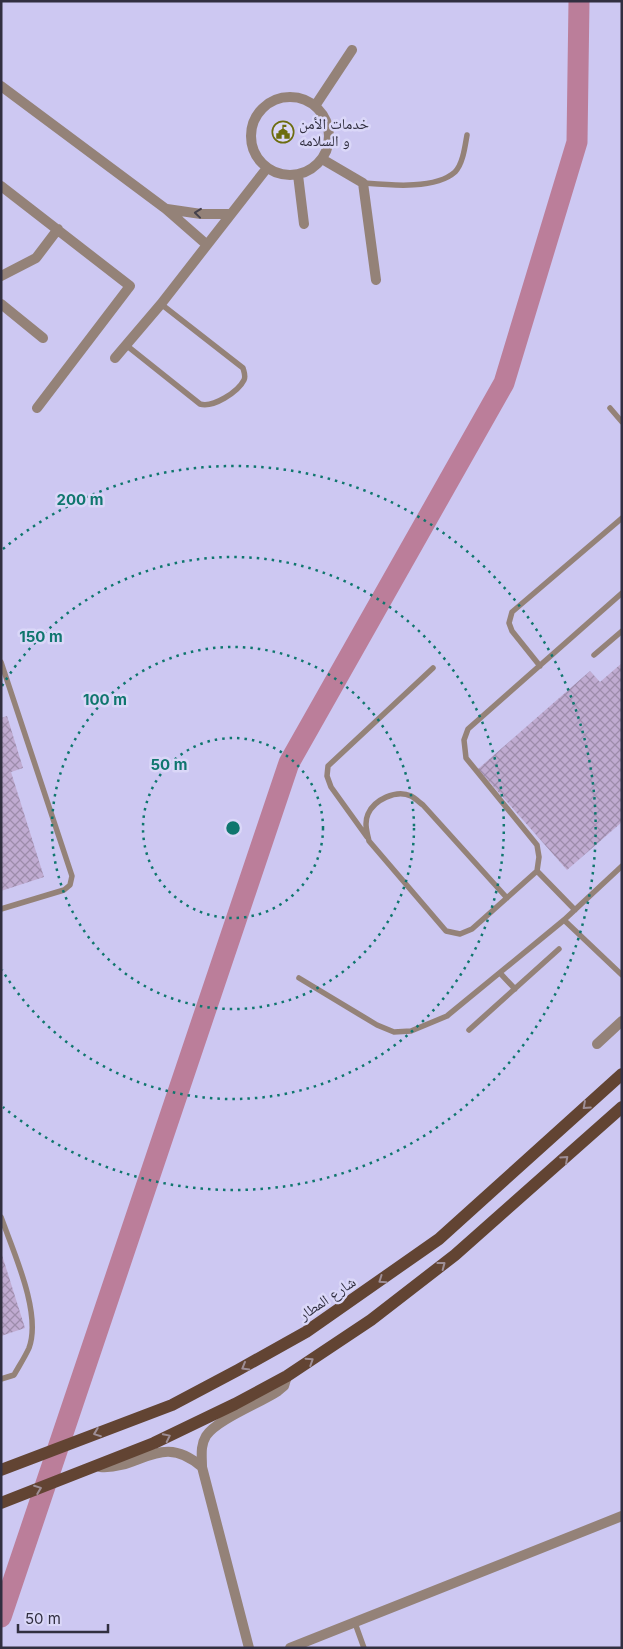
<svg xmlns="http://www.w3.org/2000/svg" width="623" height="1649" font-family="Inter,'Noto Naskh Arabic',sans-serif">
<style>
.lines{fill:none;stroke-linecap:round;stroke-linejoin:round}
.river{stroke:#bb7e9a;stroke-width:21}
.building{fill:url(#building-cross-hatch)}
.service{stroke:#948278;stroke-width:5.5}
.minor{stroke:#948278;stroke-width:10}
.tertiary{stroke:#948278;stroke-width:10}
.primary{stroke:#624433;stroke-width:12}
.oneway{stroke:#45404b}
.oneway2{stroke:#9e8e96}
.ring{fill:none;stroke:#0f766e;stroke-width:2.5;stroke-dasharray:2.5 5}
.labels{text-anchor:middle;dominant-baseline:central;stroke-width:5;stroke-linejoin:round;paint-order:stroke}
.poi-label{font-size:15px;fill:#312f40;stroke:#dad7f8;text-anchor:start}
.street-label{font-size:15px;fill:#312f40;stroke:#dad7f8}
.centre{fill:#0f766e;stroke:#dad7f8;stroke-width:2.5}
.ring-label{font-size:15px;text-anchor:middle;font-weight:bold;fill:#0f766e;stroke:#dad7f8;stroke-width:5;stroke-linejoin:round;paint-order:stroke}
</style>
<defs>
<pattern id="building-cross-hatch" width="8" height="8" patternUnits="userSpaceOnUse" patternTransform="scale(1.25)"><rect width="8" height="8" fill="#c0abd1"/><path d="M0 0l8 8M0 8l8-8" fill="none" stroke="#9d8cab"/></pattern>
</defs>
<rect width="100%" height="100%" fill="#cdc8f2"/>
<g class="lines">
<path class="river" d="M1 1617 289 763 504 383 577 142 579 1"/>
</g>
<path class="building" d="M622 663V822L567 870 478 769 590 671 600 682Z
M7 716 23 768 11 772 44 877 1 891V718Z
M2 1255 25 1328 1 1336V1256Z"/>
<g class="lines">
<path class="service" d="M363 183C388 185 435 190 455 172 463 164 465 146 467 135
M126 345 200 404C213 408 238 392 244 380 246 376 244 372 243 368L161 304
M610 408 622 422
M594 655 622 631
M1 662 72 876 70 885 64 890 1 909
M540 666 512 631 509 623 512 612 622 518
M367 837 331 787 327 776 328 766 433 668
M537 871 575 910
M507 898 423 805C419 802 415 798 411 796 396 789 374 800 368 814 364 823 367 832 369 841L446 931 460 934 472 929 537 871 539 857 537 845 466 758 464 740 468 729 622 593
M564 920 622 975
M500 973 515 989
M299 978 377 1025 394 1032 411 1031 447 1016 564 920 622 866
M469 1030 559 949
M1 1217C13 1251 42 1313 29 1348 25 1357 19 1366 14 1375L1 1379
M355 1623 364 1648"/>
<path class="minor" d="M1 86 166 209 206 244
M251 136a39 39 0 1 1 78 0a39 39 0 1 1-78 0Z
M315 106 352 50
M322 159 363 183 376 280
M298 175 304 224
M1 186 130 286 37 408
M167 209 201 214H230
M1 276 36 258 58 229
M1 304 43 338
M115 358 161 304 267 168
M597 1044 622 1021"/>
<path class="tertiary" d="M100 1467C141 1470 161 1431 202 1467
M249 1648 202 1467C202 1456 200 1446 206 1436 216 1420 260 1403 278 1391L284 1386 287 1376
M290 1648 622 1516"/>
<path class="primary" d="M1 1470 172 1405 238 1370 306 1332 439 1239 622 1074
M1 1503 154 1443 235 1404 287 1376 371 1320 455 1255 622 1107"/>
</g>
<defs><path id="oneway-chevron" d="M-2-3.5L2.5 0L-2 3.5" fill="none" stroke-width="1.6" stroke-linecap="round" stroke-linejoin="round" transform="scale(1.25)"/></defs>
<use class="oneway" href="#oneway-chevron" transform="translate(198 213) rotate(-174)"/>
<g class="oneway2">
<use href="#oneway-chevron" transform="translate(586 1106) rotate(138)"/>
<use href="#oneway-chevron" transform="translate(565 1159) rotate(-42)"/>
<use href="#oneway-chevron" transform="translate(442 1265) rotate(-37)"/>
<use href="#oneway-chevron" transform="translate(382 1280) rotate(145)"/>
<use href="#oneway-chevron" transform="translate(310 1361) rotate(-33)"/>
<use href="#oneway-chevron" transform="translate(245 1367) rotate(150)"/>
<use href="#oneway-chevron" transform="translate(97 1433) rotate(159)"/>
<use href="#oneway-chevron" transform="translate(167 1437) rotate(-26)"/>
<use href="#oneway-chevron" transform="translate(38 1489) rotate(-21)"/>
</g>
<g class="ring">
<circle cx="233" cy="828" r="90"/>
<circle cx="233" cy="828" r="181"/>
<path d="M2 686A271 271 0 1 1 2 970"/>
<path d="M3 549A362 362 0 1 1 3 1107"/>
</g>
<defs>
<g id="civic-ring" transform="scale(1.125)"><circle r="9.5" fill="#dad7f8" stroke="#6d6d0f" stroke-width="1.5"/><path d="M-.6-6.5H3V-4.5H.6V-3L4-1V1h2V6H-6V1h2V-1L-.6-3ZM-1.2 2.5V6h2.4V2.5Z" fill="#6d6d0f"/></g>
</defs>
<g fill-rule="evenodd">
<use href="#civic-ring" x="283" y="132"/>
</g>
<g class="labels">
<g class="poi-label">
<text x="299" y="123">خدمات الأمن<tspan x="299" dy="17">و السلامه</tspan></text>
</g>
<g class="street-label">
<text transform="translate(327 1298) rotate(-34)">شارع المطار</text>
</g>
</g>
<circle cx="233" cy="828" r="8" class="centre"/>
<g class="ring-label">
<text x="80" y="505">200 m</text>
<text x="41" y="642">150 m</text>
<text x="105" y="705">100 m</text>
<text x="169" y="770">50 m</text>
</g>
<rect width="623" height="1649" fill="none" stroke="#312f40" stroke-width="5"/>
<path d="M18 1624v8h90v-8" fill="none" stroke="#312f40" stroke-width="2.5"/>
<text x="25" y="1624" font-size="15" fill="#312f40" stroke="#dad7f8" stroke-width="4" paint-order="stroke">50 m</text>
</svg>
